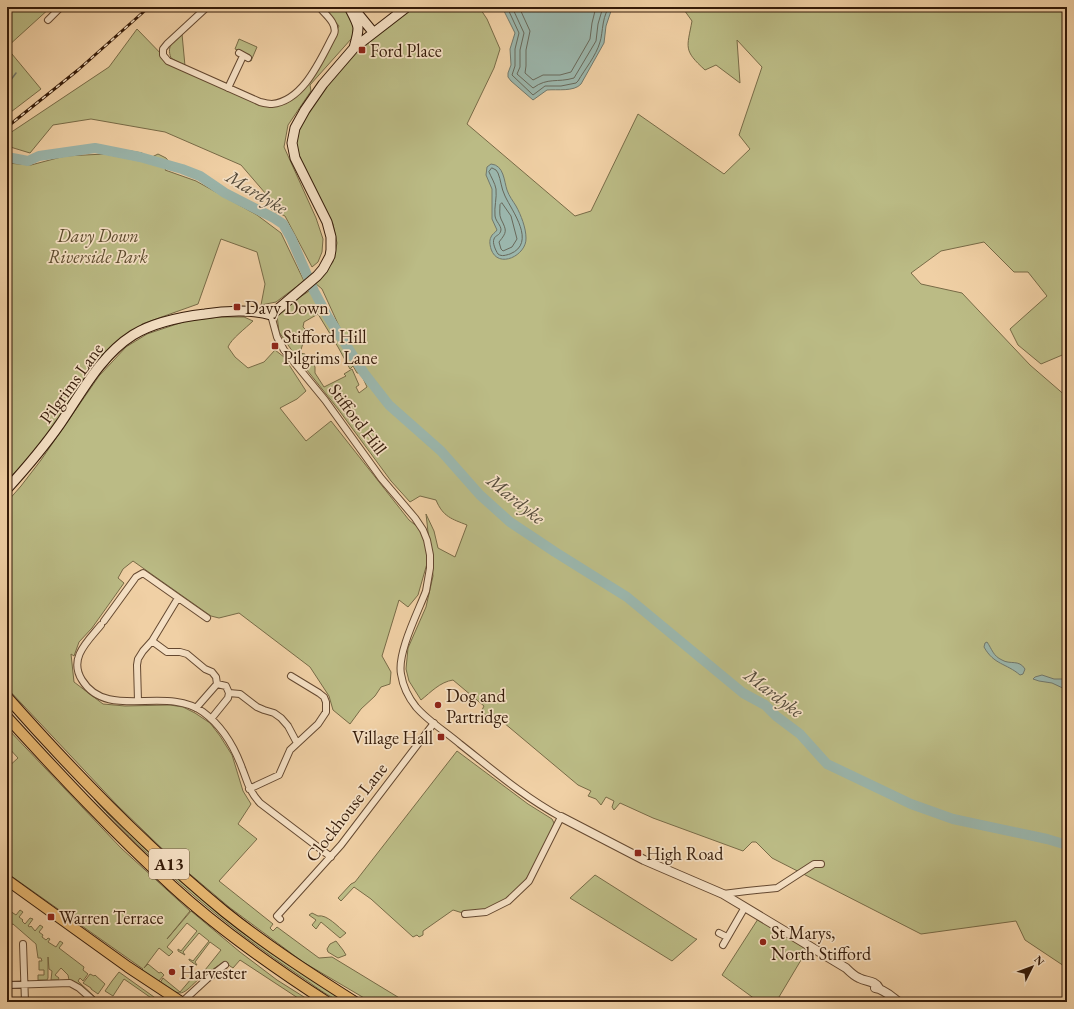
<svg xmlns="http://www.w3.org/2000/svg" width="1074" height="1009" font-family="'EB Garamond',serif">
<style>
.green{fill:#bbbb85;stroke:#786b47}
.water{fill:#9bb6ac;stroke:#72786b}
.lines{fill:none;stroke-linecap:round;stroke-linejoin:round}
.shore{stroke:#68685a;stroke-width:1}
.stream{stroke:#72786b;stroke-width:1.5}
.river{stroke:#9bb6ac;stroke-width:10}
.minor-casing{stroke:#644830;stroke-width:8}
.tertiary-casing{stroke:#644830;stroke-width:10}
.secondary-casing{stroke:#351b09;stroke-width:11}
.primary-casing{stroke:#351b09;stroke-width:12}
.trunk-casing{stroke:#351b09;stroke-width:12}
.minor{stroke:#f5e0c4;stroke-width:6}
.tertiary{stroke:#f5e0c4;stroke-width:8}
.secondary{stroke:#f5e0c4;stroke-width:9}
.primary{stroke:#e8b872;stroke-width:10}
.trunk{stroke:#e8b872;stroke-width:10}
.rail-casing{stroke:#351b09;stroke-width:3}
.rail{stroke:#f5e0c4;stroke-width:1.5;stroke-dasharray:4.5;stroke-linecap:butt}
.poi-dot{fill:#8f2418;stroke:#f5e0c4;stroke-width:1.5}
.labels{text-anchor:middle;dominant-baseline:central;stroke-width:3.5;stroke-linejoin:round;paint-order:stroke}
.shield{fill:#f5e0c4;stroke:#6f5641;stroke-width:1}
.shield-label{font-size:17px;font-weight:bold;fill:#351b09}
.poi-label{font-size:18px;fill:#351b09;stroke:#f5e0c4;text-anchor:start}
.park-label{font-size:18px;font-style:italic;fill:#5d4b2e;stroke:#f5e0c4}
.street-label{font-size:18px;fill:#351b09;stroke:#f5e0c4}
.water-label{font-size:19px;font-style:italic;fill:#544a3a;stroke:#f5e0c4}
</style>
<rect width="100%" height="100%" fill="#f0d0a5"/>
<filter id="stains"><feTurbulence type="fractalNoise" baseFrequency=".005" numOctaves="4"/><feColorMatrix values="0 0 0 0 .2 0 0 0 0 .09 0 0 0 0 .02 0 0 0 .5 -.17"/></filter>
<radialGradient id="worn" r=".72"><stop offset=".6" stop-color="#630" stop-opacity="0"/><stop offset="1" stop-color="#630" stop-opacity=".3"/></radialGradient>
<path class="green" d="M7 7H51L7 47Z
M323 7H345L354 24 352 38 310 85 311 91 288 125 284 147 316 218 323 239 322 252 318 262 312 267 285 216 272 210V201L241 165 165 132 91 119 53 125 30 153 7 146V135L109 67 137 29 168 61 263 104 287 102 314 74 339 26Z
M413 7H479L487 19 500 49 494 68 467 124 575 216 591 211 638 114 724 174 750 149 739 135 762 67 737 40 740 83 716 65 705 70C683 50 687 48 692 21L682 7H1067V353L1041 364 1018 345 1010 329 1047 296 1028 272H1014L984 242 941 251 911 273 921 284 962 293 1030 365 1067 397V968L1025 940 1016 921 921 934 772 858 756 842H752L743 851 653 818 620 803 614 810 612 807 614 801 606 797 601 805 596 799 588 796 591 791 578 785 491 712 488 716 481 712 484 706 453 680C440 682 431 692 421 700L409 681 406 669 408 648 426 607 433 576 426 514 434 531 438 548 455 557 467 525C452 519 443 517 436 500L420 496 410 502 391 481 338 409 295 355 279 332 277 315 287 306 312 289C327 318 346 344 360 373H357L353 366 350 369 338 347 318 314 304 322 303 327 305 329 306 337 300 340 303 343 300 353 305 354 308 365 313 363 315 367V373L324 387 346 376 344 374 352 369 359 385 356 387 359 393 367 387 322 289 315 283 321 277 333 262 337 243 333 224 303 165 295 145 298 133 304 118 319 95 356 51Z
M182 34 185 66 171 58C166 45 174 41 182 34Z
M239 39 257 47 251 61 248 60 250 55 235 49Z
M7 48 41 89 7 115Z
M131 151 142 153 146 156 144 161 158 154 166 158 170 163 165 170 196 181 257 215 281 233 304 281 276 302 261 305 265 284 257 252 221 239 198 304 142 324 31 455 7 481V163L31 165 65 156 105 154 120 157Z
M219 317H244L253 321C246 328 231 339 228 347L235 357 248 368 264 362 275 350 284 357 306 391 297 399 280 408 306 441 331 421 409 520 419 528 426 542 428 560 418 595 408 607 399 600 382 656 391 672 390 684 381 687 375 696 361 709 350 724 333 710 329 696 310 667 239 613 219 618 211 616 133 561 123 569 118 578 124 583 92 628 79 642 74 656 71 654 74 682 103 704 125 706 170 705 183 707 195 713 210 723 220 736 232 755 243 791 251 804 238 824 257 839 219 881 273 924 270 928 273 931 277 927 319 958 332 957 406 1002H371L303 962 229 907 178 864 117 805 7 688V502L21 486 41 460 99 376 126 347 147 334 186 321Z
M7 728 121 848 190 911 167 939 191 911 240 952 277 980 312 1002H304L240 960 233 968 224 962 207 973 205 970 221 950 210 942 195 962 197 965H196L189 960V959L193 961 209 941 199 933 183 952 185 955 178 951V949L181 951 197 931 187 923 167 947 173 952 169 956 159 948 144 968 148 964 159 973 161 972 164 975 158 982 142 970 143 969 7 873V768L18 758 7 746Z
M457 751 528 804 552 819 554 823C549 840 532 872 521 886 509 902 485 912 465 913 461 913 457 911 453 910L423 931V935L419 937 417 935 413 937 371 899 354 887 341 901 338 898 351 884 355 882Z
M94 799C132 836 170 873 210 906 253 942 300 974 348 1002 334 1002 315 986 303 978 226 927 156 867 94 799Z
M595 875 696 939H697L672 961 570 898Z
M20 910 23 912 19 917 23 920 22 921 25 924 30 918 33 919 28 926 30 927 31 926 35 931 40 925 43 927 39 932 43 935 42 937 46 940 48 938 50 939 48 942 56 947 60 941 63 943 59 948 84 967 83 970 88 974 83 981 80 978 78 981 98 1000 99 999 103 1002H99L79 984 69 980 68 975 61 968 55 975 59 978 58 980H51L52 971 49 969 48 957V978L47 980H38V975H44V970H39V961H42L41 958H38L36 944 13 924 7 926V911L9 913 10 911 16 915Z
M312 913 318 916C327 914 338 927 346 933L340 938 321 922 316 929 312 925 316 920 309 915Z
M758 919 773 927 807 950 776 1002H759L722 975Z
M336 941 343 950 346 955 338 958 328 952 327 949 330 944Z
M119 972 161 1002H157L124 979 113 996 105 991 112 981Z
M197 972 201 977C180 996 184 998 160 983L163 978 180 992Z
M90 974 94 976 95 975 105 984 98 994 91 989V988L83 983Z"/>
<path class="water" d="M502 7H617V8L615 10 611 11 606 26 604 43 581 84C574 92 557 89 547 90L533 100 511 81 508 77V73L511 65 510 49 515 33Z
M491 164C504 165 504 181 507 190 509 196 513 201 516 206 521 215 526 228 526 238 527 255 498 270 491 249 490 245 489 241 491 237 492 234 495 233 497 230L492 219V189L486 175 487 167Z
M987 642C992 649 993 656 1002 660 1010 665 1019 659 1025 669L1023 674 1020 675C1006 663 994 665 984 647L985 643Z
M1042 675 1054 679H1067V690L1052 683 1039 681 1033 679 1035 677Z"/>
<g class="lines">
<path class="shore" d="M507 7 519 33 515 49V66L512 75 533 95 545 86H561L576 83 578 81C585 69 596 56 600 42 603 34 602 11 611 7
M512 7 524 33 520 50V67L517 74 533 88C548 77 557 83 574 78L596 41 598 24 603 7
M519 7 530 31 526 50V66L525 73 533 80 543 75H560L571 72 590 39 592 23 596 7
M492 168 496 170 498 173C501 180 501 188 505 196 512 211 537 243 510 254 506 255 502 257 498 254 496 251 492 243 494 239 495 235 500 236 501 230 501 225 496 222 495 216 494 207 497 198 496 189 495 183 491 177 489 172Z
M502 203 511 216 517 239 512 247 503 251 501 249 499 242C507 232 507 231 501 219 499 215 500 209 500 205Z"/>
<path class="stream" d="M7 85 16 73"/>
<path class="river" d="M7 157 28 161 39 156 95 148 140 157 182 169 200 176 225 193 274 218 283 224 291 238 314 291 328 317 364 373 389 405 441 451 480 495 510 522 555 552 627 597 743 693 765 705 776 716 800 734 827 764 911 804 953 819 1047 839 1067 845"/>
<g class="minor-casing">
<path id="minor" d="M207 7 167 44 163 49V55L168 61 260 102C264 103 268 104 272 104 304 101 321 58 334 34 338 24 325 14 319 7
M48 20 61 7
M239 53 248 58
M228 88 243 56
M271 315 277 337 284 350 325 400 381 478 415 518 423 530 427 540 430 555V568L426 591C418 612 397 653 401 674 403 687 408 697 416 707 428 721 446 732 460 744 493 770 524 797 561 817L529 881 508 901 486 912 465 914
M104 621 136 577 143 573 207 618
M101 625C88 641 68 658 82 680 107 721 166 685 203 712 222 726 234 746 242 768 248 783 249 791 260 803L331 857
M152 641 167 652H180L187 654 205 669 212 672 216 677 217 684 226 686 229 693 240 694 257 707 264 710 274 713 281 718 288 726 297 743
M138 701 137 665 138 659 143 651 152 641 178 598
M196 708 217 684
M211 719 228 698 229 693
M249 789 279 775 290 750 318 724 326 712V702L324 697 319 693 291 676
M723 894 747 891 777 888 814 864H821
M280 919 277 916 341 845 434 723
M719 933 727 937
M23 944 25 1002
M723 945 745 907
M7 985 70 983 79 988 95 1002
M182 1002 207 979 225 965"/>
</g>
<g class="tertiary-casing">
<path id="tertiary" d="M561 817 644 860 723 894 846 968C850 972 854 976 859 978 866 982 875 980 879 988
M875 988C884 989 892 997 899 1002"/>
</g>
<g class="secondary-casing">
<path id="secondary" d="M349 7C360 28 360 26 354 48
M355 10 373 32
M7 489C26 468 44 447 60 424 82 392 100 356 133 335 154 322 180 317 205 314 223 311 254 309 271 315L317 276 323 269 330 256 331 250V237L327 222 295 158 292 143 295 128 305 110 323 84 354 48 407 7"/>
</g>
<g class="primary-casing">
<path id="primary" d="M7 880 128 967 181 1002"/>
</g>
<g class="trunk-casing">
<path id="trunk" d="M7 697C75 774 146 847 225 912 266 945 311 974 355 1002
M7 717C60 775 114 833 172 886 220 930 273 967 327 1002"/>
</g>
<use href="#minor" class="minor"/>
<use href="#tertiary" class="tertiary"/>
<use href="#secondary" class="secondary"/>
<use href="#primary" class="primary"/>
<use href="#trunk" class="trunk"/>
<g class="rail-casing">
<path id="rail" d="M7 127 78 70 149 7"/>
</g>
<use href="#rail" class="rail"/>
</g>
<g class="poi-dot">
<rect x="358" y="46" width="8" height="8" rx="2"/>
<rect x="233" y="303" width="8" height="8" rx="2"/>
<rect x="271" y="342" width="8" height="8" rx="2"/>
<circle cx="438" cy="705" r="4"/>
<rect x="437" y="733" width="8" height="8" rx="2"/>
<rect x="634" y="849" width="8" height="8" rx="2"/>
<rect x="47" y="913" width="8" height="8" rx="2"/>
<circle cx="763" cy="942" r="4"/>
<circle cx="172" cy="972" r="4"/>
</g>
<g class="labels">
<rect class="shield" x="149" y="849" width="40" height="30" rx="3"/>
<g class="shield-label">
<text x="169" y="864">A13</text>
</g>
<g class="poi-label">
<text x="370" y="50">Ford Place</text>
<text x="245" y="307">Davy Down</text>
<text x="283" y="336">Stifford Hill<tspan x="283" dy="21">Pilgrims Lane</tspan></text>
<text x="446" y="695">Dog and<tspan x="446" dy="21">Partridge</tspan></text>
<text x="433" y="737" text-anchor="end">Village Hall</text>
<text x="646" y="853">High Road</text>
<text x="59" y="917">Warren Terrace</text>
<text x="771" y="932">St Marys,<tspan x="771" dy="21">North Stifford</tspan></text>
<text x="180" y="972">Harvester</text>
</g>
<g class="park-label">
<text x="98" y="235">Davy Down<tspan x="98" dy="21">Riverside Park</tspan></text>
</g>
<g class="street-label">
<text transform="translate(71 383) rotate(-54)">Pilgrims Lane</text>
<text transform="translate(358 419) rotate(53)">Stifford Hill</text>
<text transform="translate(346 812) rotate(-52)">Clockhouse Lane</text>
</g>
<g class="water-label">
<text transform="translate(257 192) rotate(31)">Mardyke</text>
<text transform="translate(516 499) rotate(39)">Mardyke</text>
<text transform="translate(774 693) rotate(37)">Mardyke</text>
</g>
</g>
<rect width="1074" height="1009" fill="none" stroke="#f0d0a5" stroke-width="24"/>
<rect x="8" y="8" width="1058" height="993" fill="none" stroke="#351b09" stroke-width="2"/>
<rect x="12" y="12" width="1050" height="985" fill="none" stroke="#351b09"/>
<g transform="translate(1032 967) rotate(48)" stroke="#f5e0c4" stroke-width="3" paint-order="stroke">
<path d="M0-3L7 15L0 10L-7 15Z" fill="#351b09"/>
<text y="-6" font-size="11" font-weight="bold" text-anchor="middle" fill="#351b09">N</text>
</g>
<rect width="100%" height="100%" filter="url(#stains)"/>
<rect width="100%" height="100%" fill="url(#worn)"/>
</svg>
